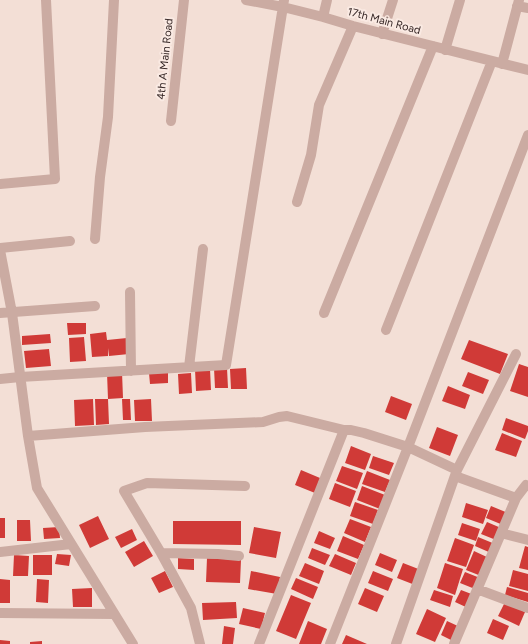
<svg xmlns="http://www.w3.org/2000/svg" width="528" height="644" font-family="Figtree,sans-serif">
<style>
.building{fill:#d03a37}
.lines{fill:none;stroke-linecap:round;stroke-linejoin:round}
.minor{stroke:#cbaba2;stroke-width:10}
.labels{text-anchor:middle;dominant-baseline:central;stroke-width:4;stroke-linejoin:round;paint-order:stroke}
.street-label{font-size:11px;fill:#352625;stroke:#faeae3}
</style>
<rect width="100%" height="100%" fill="#f3dfd6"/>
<path class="building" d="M67 323H86V334L68 335Z
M106 332 107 340 127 338 129 354 109 356 108 348V356L92 357 90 334Z
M50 334 51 343 22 345V336Z
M84 337 86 361 70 362 69 338Z
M469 340 508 354 500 374 461 359Z
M49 349 51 366 26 368 24 351Z
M519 364 528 367V397L510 391Z
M214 368H227L228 388H215Z
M246 368 247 389H231L230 369Z
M195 369H210L211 390 196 391Z
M122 372 123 398 108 399 107 373Z
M168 372V383L150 384 149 373Z
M468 372 489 380 483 394 462 386Z
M191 373 192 393 179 394 178 374Z
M448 386 470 395 465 409 442 401Z
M391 396 412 404 406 420 385 412Z
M93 399 94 425 75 426 74 400Z
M95 399H108L109 424 96 425Z
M122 399H130L131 420H123Z
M151 399 152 421H135L134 400Z
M506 418 528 426V431L525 439 502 430Z
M437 427 458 435 450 456 429 448Z
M502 433 522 441 516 457 495 450Z
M351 446 371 454 365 470 345 463Z
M373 456 394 463 389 475 369 468Z
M342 466 363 473 357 489 336 481Z
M301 470 320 478 315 493 295 485Z
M367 471 390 480 385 492 362 484Z
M335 483 356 491 350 507 329 499Z
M362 486 385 495 380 509 357 500Z
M355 502 378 510 373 524 350 516Z
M466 503 488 510 483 524 462 517Z
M491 506 508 513 503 525 486 518Z
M98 516 109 539 90 548 79 525Z
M0 518H5V538H0Z
M350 519 371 527 365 542 344 533Z
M17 520H30L31 541H17Z
M173 521H241V545L173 544Z
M487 522 501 528 496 540 481 534Z
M462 523 480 529 476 541 458 535Z
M59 527 60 538 44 539 43 528Z
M254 527 281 532 276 558 249 553Z
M132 529 137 540 121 548 115 537Z
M319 531 335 538 330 549 314 543Z
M343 536 364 545 358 559 337 551Z
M478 537 495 544 491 553 475 546Z
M455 538 474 545 466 567 447 561Z
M144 541 153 556 134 567 125 552Z
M525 546 528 547V570L519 568Z
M312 548 330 555 325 565 308 558Z
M474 551 489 558 481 576 466 570Z
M380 553 397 560 392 572 375 565Z
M57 554 71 555 69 566 55 564Z
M335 554 356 563 351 575 329 566Z
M14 555 29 556 28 576H13Z
M33 555H52V575H33Z
M178 558 194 559V570L178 569Z
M207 558 241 560 240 583 206 582Z
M305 563 324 571 319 584 299 576Z
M403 563 421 570 415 585 397 578Z
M445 563 463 569 455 595 437 588Z
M513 570 528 574V591L509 586Z
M165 571 173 587 159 593 151 578Z
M251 571 280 577 277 594 248 589Z
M373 571 393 579 388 591 368 583Z
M465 572 480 578 475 589 460 583Z
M296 578 318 587 313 599 291 589Z
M0 579 10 580V603H0Z
M37 579 49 580 48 603 36 602Z
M507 587 528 593V602L505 595Z
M92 588V607H73L72 589Z
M365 588 384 596 377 612 358 604Z
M434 590 453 596 450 607 430 600Z
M461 590 474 595 468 608 455 602Z
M291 595 311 603 296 639 276 631Z
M236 602 237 618 203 620 202 603Z
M505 602 525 612 519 626 498 616Z
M243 608 265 613 261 629 239 624Z
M427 609 446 618 435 642 416 634Z
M493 619 509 626 503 640 487 633Z
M308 621 327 629 321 644H299Z
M447 621 460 627 453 641 441 635Z
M224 626 235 628 233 644H222Z
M346 635 367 644H342Z
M0 640 10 641V644H0Z
M42 641V644H30V642Z"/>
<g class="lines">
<path class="minor" d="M246 0 283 7 323 17 353 26 528 70
M517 6 528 8
M323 17 327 0
M382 34 393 0
M445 50 460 0
M502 64 519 0
M171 121 184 0
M0 184 55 179 46 0
M297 202 311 155 319 105 353 26
M95 239 100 177 108 117 114 0
M0 248 70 241
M0 250 12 313 28 436 37 488 133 644
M130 292 131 371
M0 313 95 306
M324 313 433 46
M386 330 492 61
M189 367 203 249
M0 379 20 377 226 365 284 0
M28 436 145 427 263 422 279 417 287 416 344 430H351L364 433 408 447 457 470 516 354
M455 476 516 498 526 485 528 486
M501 533 528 540
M0 552 71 544
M161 553 218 554 239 556
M477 589 528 608
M0 613 114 614
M200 644 191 608 161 553 124 491 147 483 245 486
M259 644 344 430
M330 644 408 447 528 135
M396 644 457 470
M454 644 516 498"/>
</g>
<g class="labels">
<g class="street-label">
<text transform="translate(384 21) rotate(15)">17th Main Road</text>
<text transform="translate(165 59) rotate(-84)">4th A Main Road</text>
</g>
</g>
</svg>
